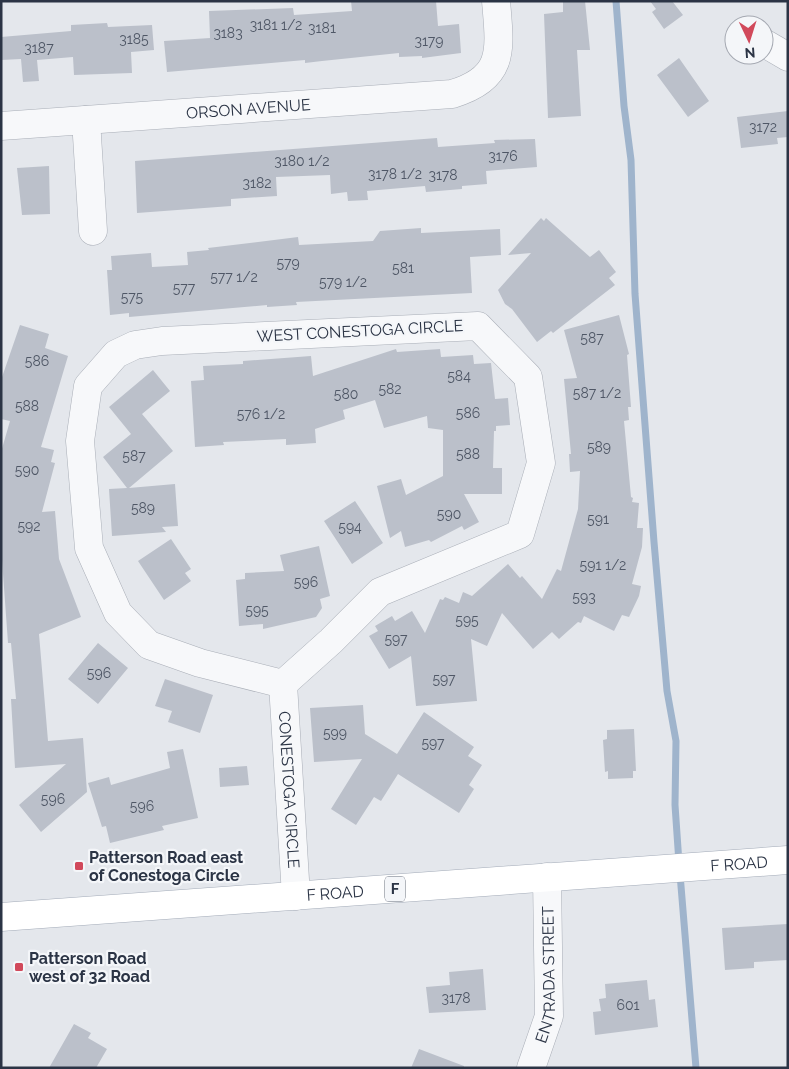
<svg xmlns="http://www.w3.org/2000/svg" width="789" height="1069" font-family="Raleway,sans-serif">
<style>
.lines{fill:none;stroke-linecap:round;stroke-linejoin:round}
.stream{stroke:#9fb4cc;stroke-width:7}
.building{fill:#bbc0ca}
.minor-casing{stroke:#a9aeb7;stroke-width:29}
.major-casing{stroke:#a3abb8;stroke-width:29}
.minor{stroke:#f7f8fa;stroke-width:28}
.major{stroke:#fff;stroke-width:28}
.poi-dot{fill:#d1495b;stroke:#f4f6f9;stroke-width:2}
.labels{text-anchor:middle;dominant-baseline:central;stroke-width:4.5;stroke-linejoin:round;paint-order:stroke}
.number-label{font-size:14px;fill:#4f5766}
.shield{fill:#f4f6f9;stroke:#676e7b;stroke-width:1}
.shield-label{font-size:15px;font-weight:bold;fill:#2b3445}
.street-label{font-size:16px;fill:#2b3445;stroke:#f4f6f9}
.poi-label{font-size:16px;font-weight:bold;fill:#2b3445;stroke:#f4f6f9;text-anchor:start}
</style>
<rect width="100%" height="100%" fill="#e4e7ec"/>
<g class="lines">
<path class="stream" d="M616 1 624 106 631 160 635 294 654 542 667 691 676 741 675 805 679 863
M680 874 696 1068"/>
</g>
<path class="building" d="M351 1H436L438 26 459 24 461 53 422 58V56L399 57V53L322 61 305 63V60L167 72 164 41 210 38 209 11 293 8 294 15 352 11Z
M563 1H585L590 50H577L581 116 548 118 544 14 563 12Z
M650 1H672L683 15 664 29 652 12 656 9Z
M107 23 108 27 152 25 154 50 131 52 132 73 74 75 73 57 37 60 39 81 23 82 21 59 1 60V37L71 31V25Z
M679 58 709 101 688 117 657 75Z
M788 111V137L777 138 778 144 741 148 737 117Z
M437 138 438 147 495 143 494 140 535 139 537 167 486 171 487 184 462 186V189L426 192 425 186 367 191 368 200 348 201 347 192 331 194 330 175 276 177 277 196 231 199V206L137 213 135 161Z
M49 166 50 214 22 215 17 168Z
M541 218 544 221 546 218 590 257 599 250 616 272 609 278 615 285 553 333 551 331 537 342 512 309 505 304 498 290 531 253 508 255Z
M421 228V233L500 229 501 255 470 257 472 293 296 302 297 305 267 307V305L129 317V313L110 315 107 270H112L111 256 151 253 152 267 188 265 187 252 209 250 208 248 298 237 299 245 373 241 380 231Z
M619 315 629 354 627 355 631 407H628L629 420 624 421 631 497 633 498 632 502 639 503 637 528H643L642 547 632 584 641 586 639 596 629 617 622 615 614 631 584 616 581 623 578 622 559 639 552 632 533 649 502 613 487 646 471 639 477 701 416 706 411 656 389 669 369 636 378 631 375 626 392 616 395 621 412 611 425 633 440 599 443 600 445 597 459 603 463 592 472 596 508 564 520 578 522 576 542 599 557 569 561 571 578 509 580 471 570 472 569 454H571L564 379 577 378 564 330Z
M20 325 49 334 45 348 68 356 41 447 54 450 51 462 55 463 42 512 55 511 59 559 81 617 39 634 48 741 83 738 87 792 41 832 19 805 66 764 15 768 11 699H16L11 643H8L1 546V452L10 421 1 419V380Z
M396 349 397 352 440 349 441 357 473 355 474 364 491 363 495 399 508 398 510 425 496 426V431H494L493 468H502V494H464L479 522 464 530 462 526 431 542 429 540 405 547 401 531 390 538 377 486 401 479 406 495 443 476V430L428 428 427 416 384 428 375 400 343 410 345 419 315 429 316 443 286 445V439L223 442 224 445 195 447 191 381 204 380 203 366 243 364V361L311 356 313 376Z
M153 370 170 391 142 414 173 451 129 488 175 484 178 526 162 527 166 532 112 536 109 489 127 488 103 457 131 434 109 407Z
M355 501 383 543 352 564 324 521Z
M171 539 191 569 185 573 191 581 164 600 138 561Z
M319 546 330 596 320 599 322 608 316 617 263 629V624L239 626 236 580 245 579V573L284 571 280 555Z
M98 643 128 668 98 704 68 679Z
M165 679 213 695 200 733 168 722 172 711 155 706Z
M363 705 365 734 397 754 424 712 474 747 468 756 482 765 469 785 474 789 459 813 398 774 381 801 374 797 356 825 331 809 362 759 314 762 310 708Z
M634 729 636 771H633V778L608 779V771L605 772 603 740 607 739V730Z
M183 749 198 818 162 826 164 830 110 843 106 826 102 827 88 783 109 777 111 785 170 768 167 752Z
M247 766 249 785 220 787 219 768Z
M788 924V960L754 962V968L725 970 722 928Z
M483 969 486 1010 429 1013 426 987 450 985 449 972Z
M647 980 649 1000 655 999 658 1027 595 1035 593 1012 601 1011 599 999 606 998 605 984Z
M74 1024 91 1033 88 1038 107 1049 96 1068H49Z
M419 1049 464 1066V1068H411Z"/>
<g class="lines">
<g class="minor-casing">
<g id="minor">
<path d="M764 43 788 57"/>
<path d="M86 120 93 231"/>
<path id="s1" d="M1 126 452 94C506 78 500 49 496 1"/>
<path d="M478 326 528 377 541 463 520 534 380 592 331 641 283 684 200 663 149 645 118 613 89 548 80 441 88 386 116 354 135 345 162 341Z"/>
<path id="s2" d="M283 684 296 896"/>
<path id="s3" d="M531 1068 549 1016 547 877"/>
</g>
</g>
<g class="major-casing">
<g id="major">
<path id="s4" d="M1 917 788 860"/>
</g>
</g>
<use href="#minor" class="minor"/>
<use href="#major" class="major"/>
</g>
<g class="poi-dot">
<rect x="74" y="861" width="10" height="10" rx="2.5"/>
<rect x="14" y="962" width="10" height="10" rx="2.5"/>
</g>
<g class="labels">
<g class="number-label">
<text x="276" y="25">3181 1/2</text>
<text x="322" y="28">3181</text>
<text x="228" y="33">3183</text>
<text x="134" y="39">3185</text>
<text x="429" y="41">3179</text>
<text x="39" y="48">3187</text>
<text x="763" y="127">3172</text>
<text x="503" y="156">3176</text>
<text x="302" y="161">3180 1/2</text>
<text x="395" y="174">3178 1/2</text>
<text x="443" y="175">3178</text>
<text x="257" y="183">3182</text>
<text x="288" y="263">579</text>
<text x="403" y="268">581</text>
<text x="234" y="277">577 1/2</text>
<text x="343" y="282">579 1/2</text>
<text x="184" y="288">577</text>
<text x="132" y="297">575</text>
<text x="592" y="338">587</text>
<text x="37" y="361">586</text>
<text x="459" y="376">584</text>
<text x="390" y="389">582</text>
<text x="597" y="393">587 1/2</text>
<text x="346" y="394">580</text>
<text x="27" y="406">588</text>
<text x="468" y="413">586</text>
<text x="261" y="414">576 1/2</text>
<text x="599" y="447">589</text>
<text x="468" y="454">588</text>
<text x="134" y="456">587</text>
<text x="27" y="470">590</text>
<text x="143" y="508">589</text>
<text x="449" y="514">590</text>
<text x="598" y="519">591</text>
<text x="29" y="526">592</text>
<text x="350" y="527">594</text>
<text x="603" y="565">591 1/2</text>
<text x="306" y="582">596</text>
<text x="584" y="597">593</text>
<text x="257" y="610">595</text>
<text x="467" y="620">595</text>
<text x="396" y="639">597</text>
<text x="99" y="673">596</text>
<text x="444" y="679">597</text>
<text x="335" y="733">599</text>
<text x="433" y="743">597</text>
<text x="53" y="799">596</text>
<text x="142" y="806">596</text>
<text x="456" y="998">3178</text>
<text x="628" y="1005">601</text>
</g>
<rect class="shield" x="385" y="876.5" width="20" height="25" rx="4"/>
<g class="shield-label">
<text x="395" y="889">F</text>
</g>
<g class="street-label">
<text stroke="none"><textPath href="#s1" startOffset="248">ORSON AVENUE</textPath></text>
<text transform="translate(360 331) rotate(-3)">WEST CONESTOGA CIRCLE</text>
<text stroke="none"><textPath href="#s2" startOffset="106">CONESTOGA CIRCLE</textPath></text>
<text stroke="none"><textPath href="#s4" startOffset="740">F ROAD</textPath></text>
<text stroke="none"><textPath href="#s4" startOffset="335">F ROAD</textPath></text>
<text stroke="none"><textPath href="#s3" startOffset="96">ENTRADA STREET</textPath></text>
</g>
<g class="poi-label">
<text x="89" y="857">Patterson Road east<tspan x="89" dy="18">of Conestoga Circle</tspan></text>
<text x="29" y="958">Patterson Road<tspan x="29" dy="18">west of 32 Road</tspan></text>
</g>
</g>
<rect width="789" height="1069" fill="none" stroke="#2b3445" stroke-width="5"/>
<g transform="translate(749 40) rotate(176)"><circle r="24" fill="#f4f6f9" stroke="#a4a8b1"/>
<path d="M0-4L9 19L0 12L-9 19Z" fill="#d1495b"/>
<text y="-8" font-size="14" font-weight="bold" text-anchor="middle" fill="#2b3445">N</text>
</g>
</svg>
